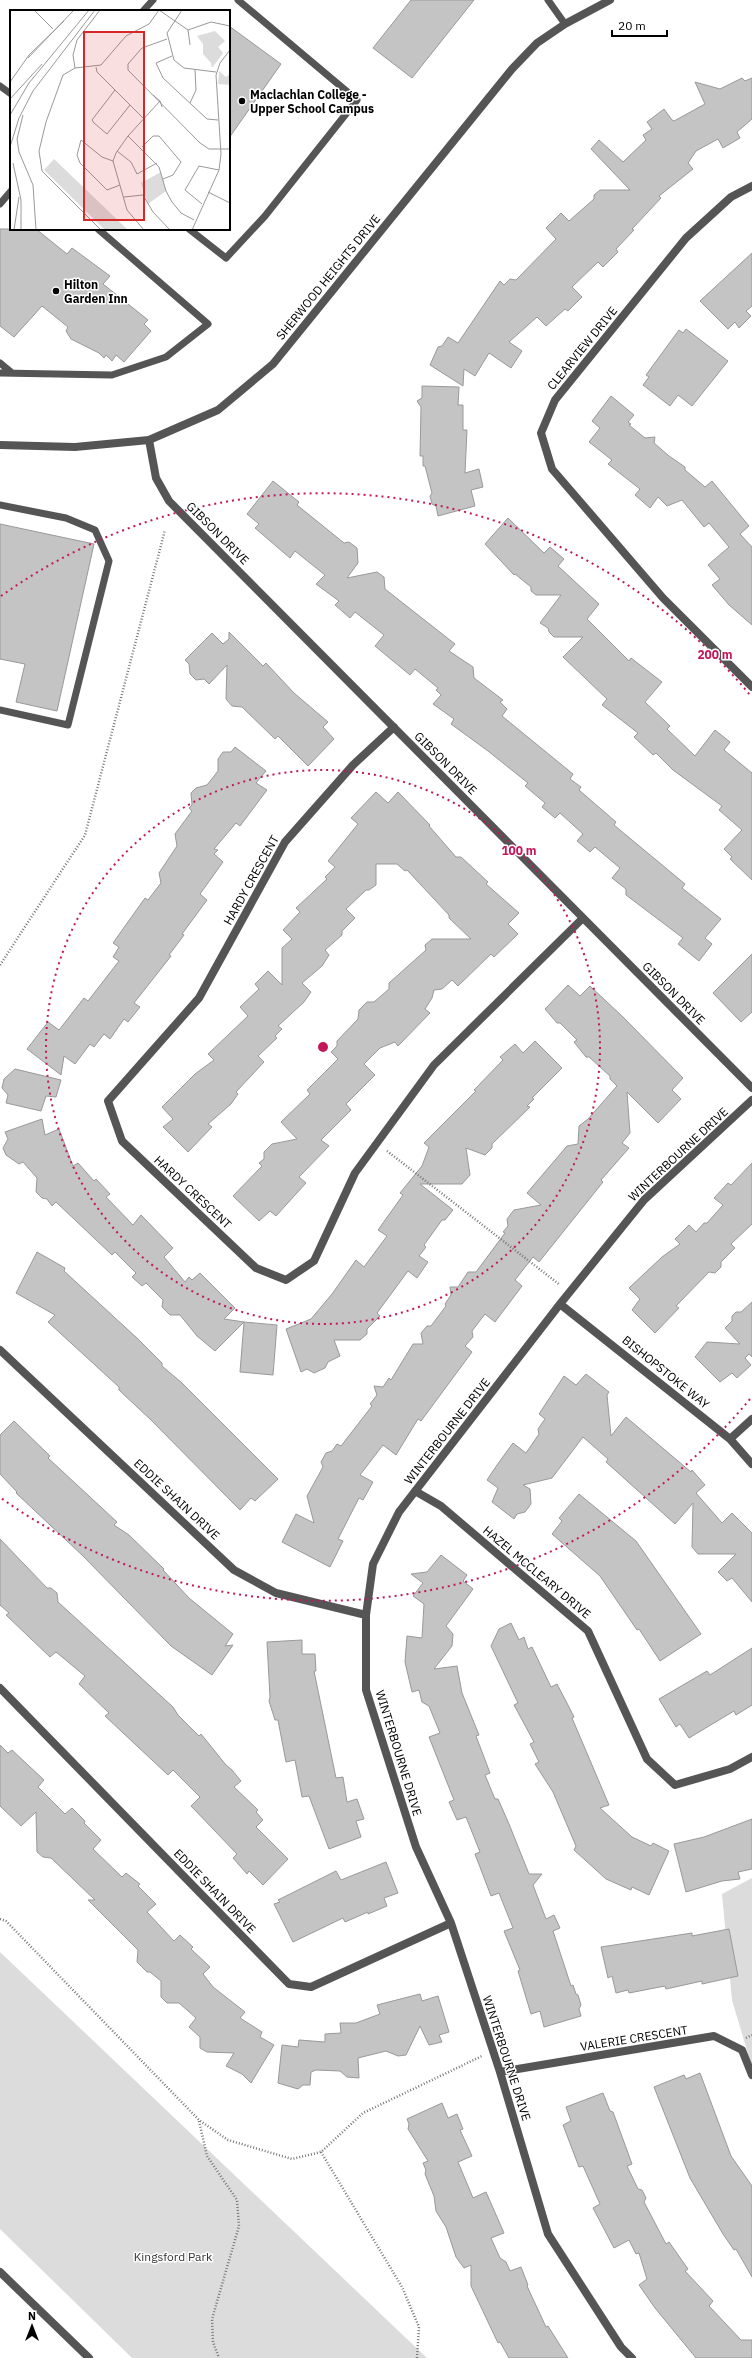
<svg xmlns="http://www.w3.org/2000/svg" width="752" height="2358" font-family="'IBM Plex Sans',sans-serif">
<style>
.green{fill:#dcdcdc}
.building{fill:#c4c4c4;stroke:#999}
.lines{fill:none;stroke-linecap:round;stroke-linejoin:round}
.path{stroke:#777;stroke-width:2.5;stroke-dasharray:1 2;stroke-linecap:butt}
.service{stroke:#555;stroke-width:7}
.minor{stroke:#555;stroke-width:8}
.tertiary{stroke:#555;stroke-width:8}
.ring{fill:none;stroke:#c2185b;stroke-width:2;stroke-dasharray:2 4}
.poi-dot{fill:#000;stroke:#fff;stroke-width:1.5}
.labels{text-anchor:middle;dominant-baseline:central;stroke-width:3;stroke-linejoin:round;paint-order:stroke}
.poi-label{font-size:12px;font-weight:bold;fill:#000;stroke:#fff;text-anchor:start}
.street-label{font-size:12px;fill:#000;stroke:#fff}
.park-label{font-size:12px;fill:#333;stroke:#fff}
.inset-road{fill:none;stroke:#999;stroke-width:1}
.view{fill:#d62828;fill-opacity:0.15;stroke:#d62828;stroke-width:2}
.inset-edge{fill:none;stroke:#000;stroke-width:2}
.centre{fill:#c2185b;stroke:#fff;stroke-width:2}
.ring-label{font-size:12px;text-anchor:middle;font-weight:bold;fill:#c2185b;stroke:#fff;stroke-width:3;stroke-linejoin:round;paint-order:stroke}
</style>
<rect width="100%" height="100%" fill="#fff"/>
<path class="green" d="M752 1878V2067L732 2000 722 1894Z
M0 1952 427 2358H132L0 2229Z"/>
<path class="building" d="M411 0H474L412 78 373 48Z
M229 26 281 64 229 138Z
M742 78 745 81 752 78V119L737 132 740 138 723 148 718 139 696 151 688 163 693 169 659 196 661 198 632 229 634 230 616 249 618 252 603 267 598 262 572 287 582 297 568 311 565 309 546 326 537 317 509 342 522 351 511 368 489 353 475 376 464 369 463 386 430 365 438 347 442 346 448 337 458 343 500 281 504 285 510 279 516 280 556 239 546 228 561 213 569 221 594 199V195L600 190H630L591 149 599 140 623 162 646 140 643 135 652 129 647 122 664 109 672 120 674 121 705 104 695 82 720 89Z
M0 229H36L67 254 72 248 110 276 103 284 148 320 144 324 151 331 124 362 116 355 112 361 106 355 104 358 99 353 71 339 66 331 68 327 42 306 14 337 0 326Z
M752 253V306L746 311 751 316 739 328 735 322 728 329 700 301Z
M686 329 728 361 692 406 678 395 670 406 643 385 649 377 646 375 679 330 683 333Z
M422 386 459 387 458 405H463V430H467L465 473 479 469 483 487 471 490 475 506 438 516 436 506 432 504 430 496 432 493 425 466H423V456H420L421 407 417 401 422 398Z
M611 396 634 415 628 422 631 424 629 425 645 438 655 437 654 443 669 456 685 467V470L705 487 712 481 749 526 740 534 752 547V625L729 605 712 585 720 579 708 565 729 547 709 523 704 527 682 500 667 506 658 497 650 508 635 495 640 489 608 464 612 460 589 442 600 428 592 421Z
M273 481 299 502 297 505 344 543 349 542 357 548 358 563 347 578 377 572 384 577 385 589 455 644 449 651 473 667 474 678 503 700 500 702 507 709 502 716 573 774 570 779 581 787 579 790 616 822 614 825 685 884 682 888 721 919 705 938 712 944 699 961 678 944 683 938 626 895V889L612 878 620 868 595 847 590 852 577 841 583 834 560 813 555 818 542 807 545 803 525 786 528 783 488 751 451 724 454 719 433 704 441 695 436 690 438 688 415 669 410 675 375 646 384 635 355 612 350 618 335 605 339 601 316 584 325 575 295 551 290 558 255 528 259 524 247 514Z
M508 518 544 553 550 547 564 559 558 566 599 604 587 619 629 661 631 658 662 682 645 702 670 726 667 729 695 756 715 730 730 742 724 750 752 773V880L730 859 732 857 724 849 742 830 719 810 722 806 673 770 656 753 653 755 634 737 638 733 602 705 607 699 563 657 583 637H554L549 632 548 628 540 623 561 595H536L531 591V587L515 574 514 575 485 544Z
M0 524 94 544 57 711 16 702 25 664 0 659Z
M229 632 263 666 266 663 294 693 328 722 323 727 334 739 308 766 278 736 275 739 242 707 232 706 226 699 227 665 209 684 204 679 196 680 190 674 189 664 185 660 212 633 223 644 229 639Z
M235 747 266 771 256 783 267 790 240 826 236 823 214 849 218 850 214 854 223 862 200 894 207 900 182 934 184 935 169 955 171 956 134 1003 140 1007 128 1022 124 1019 110 1039 104 1034 94 1047 90 1044 75 1064 64 1056 61 1075 27 1049 48 1022 59 1030 84 998 88 1001 119 961 113 957 119 947 113 943 145 898 148 900 161 883 159 873 177 846 175 834 192 811 189 808 192 805 191 793 196 788 207 785 218 771V759L223 752H231Z
M376 792 388 803 398 792 430 825 429 826 456 857H461L488 882 486 884 519 913 508 924 518 934 494 957 491 954 458 986 452 980 442 989 434 990 432 998 425 1009 430 1013 398 1046 395 1042 380 1048 364 1064 375 1075 346 1104 351 1110 321 1140 329 1146 299 1177 306 1183 276 1216 270 1211 259 1221 233 1196 262 1166 259 1163 264 1159V1152L272 1144 297 1139 281 1122 310 1094 307 1090 338 1059 331 1052 337 1046V1041L358 1019 359 1010 367 1002H374L389 989V983L426 950 425 945 432 939H471L449 918V915L407 870 405 871 397 864H376V885L369 890H366L346 909 355 918 342 931V935L325 950 329 955 322 966 302 983 311 992 304 1002 278 1026 282 1029 275 1036 277 1038 258 1056 264 1062 236 1092 238 1094 231 1104 208 1124 212 1127 188 1152 163 1127 173 1119 162 1107 195 1074 214 1060 208 1054 248 1016 240 1007 259 989 255 984 268 971 282 985V948L292 939 283 930 300 912 296 908 327 879 325 877 335 867 328 861 358 824 351 818Z
M752 954V1012L741 1022 713 993Z
M568 985 580 996 590 986 623 1017 683 1078 672 1090 681 1099 658 1123 627 1092 630 1133 622 1143 629 1148 601 1180 603 1182 539 1262 533 1257 515 1280 522 1286 495 1322 485 1314 472 1331 473 1337 465 1346 472 1352 421 1421 418 1419 396 1455 383 1445 360 1475 373 1482 363 1500 359 1498 338 1539 343 1541 330 1567 282 1542 296 1514 314 1523 307 1496 323 1467 321 1462 326 1453 332 1451 337 1444 341 1446 372 1406 370 1404 377 1395 374 1386 383 1387 389 1378 391 1380 413 1344H423L421 1333 427 1326H431L446 1306 445 1304 451 1295 450 1287H458L468 1272H476L505 1233 503 1232 508 1226 507 1219 514 1210 541 1205 527 1193 567 1146 578 1144 579 1126 588 1119 617 1086 610 1079V1076L589 1057H586L574 1042 577 1040 560 1023H557L545 1009Z
M535 1041 562 1068 532 1098 534 1099 527 1106 530 1107 492 1144V1148L485 1155 466 1148 470 1175 462 1184H420L453 1210 445 1220H442L424 1245 426 1247 419 1256 428 1262 417 1278 408 1271 377 1313 380 1316 367 1329V1334L360 1340H334L340 1356 328 1362 325 1368 314 1373 307 1369 301 1372 286 1329 311 1319 332 1294 356 1260 364 1267 387 1236 378 1230 403 1195 400 1193 422 1166 429 1147 424 1143 476 1091 474 1090 503 1060 500 1057 515 1044 523 1053Z
M15 1069 61 1080 56 1097 46 1096 41 1111 6 1103 8 1095 2 1088 4 1079Z
M42 1119 45 1135 59 1129 73 1166 78 1163 94 1181 96 1179 110 1194 106 1197 133 1225 141 1215 173 1248 164 1257 185 1282 189 1277 192 1280 200 1273 235 1308 224 1319 244 1322 215 1351 197 1336 180 1315H170L162 1307 163 1300 146 1283 142 1286 132 1277 136 1273 115 1252 112 1255 56 1202 52 1206 47 1199 42 1198 36 1192 37 1178 23 1162 19 1164 6 1155 3 1148 8 1139 5 1132Z
M752 1163V1224L731 1244 735 1248 721 1262V1267L715 1273 709 1272 676 1306 679 1308 655 1333 632 1310 640 1299 629 1288 662 1257 680 1244 675 1239 689 1225 696 1232 704 1223H707L723 1205 714 1198 728 1183 731 1185Z
M37 1252 65 1268 64 1271 138 1339 162 1363V1366L182 1383 278 1479 255 1501 251 1498 240 1510 151 1420 119 1390V1387L48 1322 55 1315 16 1293Z
M752 1302V1357L749 1354 745 1358 751 1365 737 1378 732 1373 720 1382 695 1357 707 1342 740 1344 725 1328 732 1321V1316L736 1312H741Z
M244 1322 277 1325 273 1375 240 1372Z
M586 1374 609 1392 607 1395 611 1436 626 1417 691 1472 692 1470 705 1485 696 1493 722 1523 732 1513 752 1533V1602L732 1578 727 1581 718 1572 736 1554H698L692 1547 693 1503 675 1524 606 1462 608 1459 583 1437 552 1478 523 1485 530 1489 531 1504 525 1512 517 1514 514 1519 492 1502 498 1488 487 1480 497 1465 513 1443 526 1453 539 1434 538 1429 545 1419 539 1414 564 1376 576 1385Z
M14 1421 50 1456 48 1458 117 1522 114 1525 129 1535 164 1569 163 1570 189 1598 233 1634 225 1646 233 1645 212 1675 171 1646 83 1556 16 1493 17 1492 0 1474V1435Z
M579 1494 636 1541 701 1634 660 1661 639 1629 637 1630 600 1576 552 1534 562 1521 559 1518Z
M0 1539 47 1588H51L57 1593 58 1602 173 1707 178 1715 199 1736 201 1734 226 1765 232 1770 241 1781 234 1787 258 1810 256 1812 263 1820 256 1827 288 1859 263 1885 249 1871 247 1874 233 1858 237 1854 191 1806 200 1797 173 1770 168 1775 105 1716 109 1713 79 1684 85 1676 56 1652 50 1657 6 1615 9 1613 0 1605Z
M441 1555 467 1575 463 1581 473 1589 446 1626 453 1634 452 1646 434 1669 457 1666 462 1693 479 1735 476 1736 490 1773 485 1775 495 1799H498L509 1824 529 1874H542L533 1885 546 1919 554 1915 560 1928 553 1931 571 1986 573 1985 576 1994 578 1995 581 2005 579 2009 581 2016 544 2027 540 2011 531 2014 518 1971 520 1970 504 1931 513 1928 499 1893 491 1896 475 1854 480 1852 466 1817 457 1820 449 1802 454 1800 429 1737 440 1733 429 1706 422 1702 419 1690 412 1692 405 1662 407 1636 422 1638 424 1604 413 1596 423 1583 411 1574 427 1572Z
M511 1623 519 1640 524 1637 528 1649 532 1647 551 1687 557 1684 569 1707 574 1717 572 1718 609 1805 600 1808 632 1837 651 1846 653 1843 669 1851 649 1895 632 1887 631 1890 606 1879 574 1850 576 1846 553 1792 535 1764 539 1762 530 1744 534 1742 514 1705 518 1703 491 1646 499 1629Z
M302 1640V1654H315L316 1671H314L336 1778 343 1777 347 1802 357 1799 364 1819 356 1821 361 1837 329 1849 309 1796 302 1797 295 1760 286 1762 278 1720H275L269 1701 270 1697 267 1642Z
M752 1648V1705L736 1715 734 1711 689 1738 680 1724 676 1727 659 1699 707 1671 710 1675Z
M0 1745 8 1753 12 1750 44 1780 38 1787 65 1814 72 1808 85 1821 84 1823 101 1840 93 1849 122 1877 126 1873 140 1884 138 1886 156 1904 147 1912 174 1941 180 1935 193 1947 191 1949 210 1967 203 1974 213 1987 245 2012 240 2018 262 2032 260 2037 274 2045 251 2083 242 2074 226 2066 234 2053 207 2052 200 2048V2037L189 2027 196 2018 179 2003H167L161 1997V1981L150 1972H147L137 1962 138 1950 88 1900H95L51 1858 43 1857 37 1852 36 1812 21 1826 0 1806Z
M752 1819V1869L738 1872 740 1879 722 1881 686 1892 674 1844 704 1837Z
M386 1862 398 1893 384 1898 387 1906 368 1914V1912L345 1922 343 1918 293 1942 274 1904 280 1902 278 1900 336 1871 341 1880Z
M729 1929 738 1976 702 1984V1981L666 1989 665 1986 629 1993 628 1990 616 1993 612 1976 608 1978 601 1947 692 1933V1936Z
M420 1994 422 2001 438 1996 449 2032 439 2035 442 2042 429 2045 420 2026 406 2055 398 2056 386 2051 358 2058 359 2078 347 2077 340 2071 316 2070 311 2072 310 2085H303L298 2089 278 2083 282 2045 298 2047 299 2040 325 2042V2034L341 2033 340 2023H356L380 2014 377 2005Z
M700 2073 731 2156 752 2186V2277L736 2249 734 2250 723 2234 690 2178 654 2087 684 2075 686 2079Z
M603 2093 610 2111 613 2112 632 2164 627 2166 638 2189 642 2190 646 2198 644 2202 666 2244 669 2242 688 2269 685 2271 713 2301 709 2306 741 2340H752V2358H696L655 2308 639 2285 647 2279 639 2253 636 2254 629 2240 614 2248 593 2208 600 2204 583 2166 579 2167 563 2125 571 2121 566 2107Z
M442 2103 448 2118 457 2114 463 2129 460 2130 472 2156 458 2162 473 2198 486 2192 504 2233 491 2238 500 2258 506 2262 510 2271 521 2267 528 2285 527 2286 546 2327 548 2326 568 2358H509L500 2342 498 2343 471 2286V2265L464 2268 456 2257 446 2227 436 2211 434 2196 425 2174 426 2170 423 2163 428 2161 408 2129 409 2124 407 2119Z"/>
<g class="lines">
<path class="path" d="M0 965 85 835 165 530
M387 1151 560 1285
M0 1919 6 1921 199 2120 228 2140 292 2159 321 2152 363 2113 482 2056
M746 2038 752 2035
M199 2121 207 2156 237 2200 239 2226 212 2319 213 2342 219 2358
M321 2152 402 2287 419 2327 417 2358"/>
<path class="service" d="M548 0 565 24
M143 11 153 0
M0 86 11 94
M0 204 11 191
M189 229 226 258 265 216 357 100 238 0
M0 363 12 373
M0 373 112 375 166 357 208 324 98 229
M0 505 66 518 95 530 109 561 68 725 0 710"/>
<path class="minor" d="M752 186 731 197 686 238 555 400 541 433 552 469 663 598 752 687
M149 440 156 478 169 501 752 1088
M394 727 353 765 285 842 199 998 108 1101 122 1141 256 1268 286 1280 314 1261 355 1173 434 1065 583 918
M560 1304 730 1439 752 1464
M0 1350 234 1570 276 1593 366 1615
M730 1439 752 1419
M415 1491 441 1506 588 1631 647 1759 675 1785 730 1769 752 1757
M0 1688 289 1984 311 1987 451 1923
M500 2072 714 2036 742 2050 752 2075
M632 2358 621 2347 548 2234 500 2072 451 1923 416 1847 366 1690V1615L373 1564 399 1512 560 1304 644 1200 752 1100"/>
<path class="tertiary" d="M0 445 75 447 149 440 218 410 273 364 512 69 537 43 565 24 610 0
M0 2272 89 2358"/>
</g>
<g class="ring">
<circle cx="323" cy="1047" r="277"/>
<path d="M750 1399A554 554 0 0 1 1 1498M1 596A554 554 0 0 1 750 695"/>
</g>
<g class="poi-dot">
<circle cx="242" cy="101" r="4"/>
<circle cx="56" cy="291" r="4"/>
</g>
<g class="labels">
<g class="poi-label">
<text x="250" y="94">Maclachlan College -<tspan x="250" dy="14">Upper School Campus</tspan></text>
<text x="64" y="284">Hilton<tspan x="64" dy="14">Garden Inn</tspan></text>
</g>
<g class="street-label">
<text transform="translate(328 277) rotate(-51)">SHERWOOD HEIGHTS DRIVE</text>
<text transform="translate(582 348) rotate(-51)">CLEARVIEW DRIVE</text>
<text transform="translate(218 533) rotate(45)">GIBSON DRIVE</text>
<text transform="translate(446 763) rotate(45)">GIBSON DRIVE</text>
<text transform="translate(251 880) rotate(-61)">HARDY CRESCENT</text>
<text transform="translate(674 993) rotate(45)">GIBSON DRIVE</text>
<text transform="translate(678 1154) rotate(-43)">WINTERBOURNE DRIVE</text>
<text transform="translate(193 1192) rotate(43)">HARDY CRESCENT</text>
<text transform="translate(666 1372) rotate(39)">BISHOPSTOKE WAY</text>
<text transform="translate(447 1431) rotate(-52)">WINTERBOURNE DRIVE</text>
<text transform="translate(177 1499) rotate(43)">EDDIE SHAIN DRIVE</text>
<text transform="translate(537 1572) rotate(40)">HAZEL MCCLEARY DRIVE</text>
<text transform="translate(399 1753) rotate(73)">WINTERBOURNE DRIVE</text>
<text transform="translate(215 1891) rotate(46)">EDDIE SHAIN DRIVE</text>
<text transform="translate(634 2038) rotate(-9)">VALERIE CRESCENT</text>
<text transform="translate(507 2058) rotate(72)">WINTERBOURNE DRIVE</text>
</g>
<g class="park-label">
<text x="173" y="2256">Kingsford Park</text>
</g>
</g>
<g transform="translate(10 10)">
<rect width="220" height="220" fill="#fff"/>
<path d="M205 21 215 31 208 37 213 43 202 58 201 53 193 44V34L187 26ZM209 61 216 67 220 64V75L208 74ZM44 149 118 220H95L34 160ZM151 162 156 181 138 194 131 173Z" fill="#dcdcdc"/>
<path class="inset-road" d="M24 0 43 19M149 0 178 20 201 12 220 16M172 0 157 23 164 50 174 58 206 62M178 20 180 35M157 29 132 38 118 54V60L190 133 199 139H220M162 46 146 53 153 68 197 109 208 110M18 48 64 0M86 57 87 62 134 109M65 58 63 45 67 30 90 0M0 72 19 45 54 11M105 80 82 110 84 113 97 124 120 95M143 85 150 91 152 97M0 89 32 54M180 93 186 80 185 60M0 105 19 73 79 0M13 105 7 129 9 142 23 175 26 220M118 126 149 157 156 181 162 192 171 203 184 210M0 137 9 108 23 81 85 0M132 137 143 126H149L171 152 163 165 153 169M107 141 121 152 127 164 147 153M103 151 92 147 71 130 67 145 70 153 97 180 110 175M3 153 11 190V220M198 182 220 193M114 187 133 185 143 202 160 220M192 194 175 180 189 156 209 160M4 220 9 187M91 220 32 161 29 141 36 112 53 65 65 58 91 55 116 26 139 14 149 0M134 220 117 200 103 151 106 143 118 126 150 91M182 220 209 160 211 144 206 65 210 53 220 40"/>
<path class="view" d="M74 22H134V210H74Z"/>
<rect width="220" height="220" class="inset-edge"/>
</g>
<circle cx="323" cy="1047" r="6" class="centre"/>
<g class="ring-label">
<text x="715" y="659">200 m</text>
<text x="519" y="855">100 m</text>
</g>
<g transform="translate(32 2326)" stroke="#ffffff" stroke-width="3" paint-order="stroke">
<path d="M0-3L7 15L0 10L-7 15Z" fill="#000000"/>
<text y="-6" font-size="11" font-weight="bold" text-anchor="middle" fill="#000000">N</text>
</g>
<path d="M612 30v6h55v-6" fill="none" stroke="#000000" stroke-width="2"/>
<text x="618" y="30" font-size="12" fill="#000000" stroke="#ffffff" stroke-width="3" paint-order="stroke">20 m</text>
</svg>
